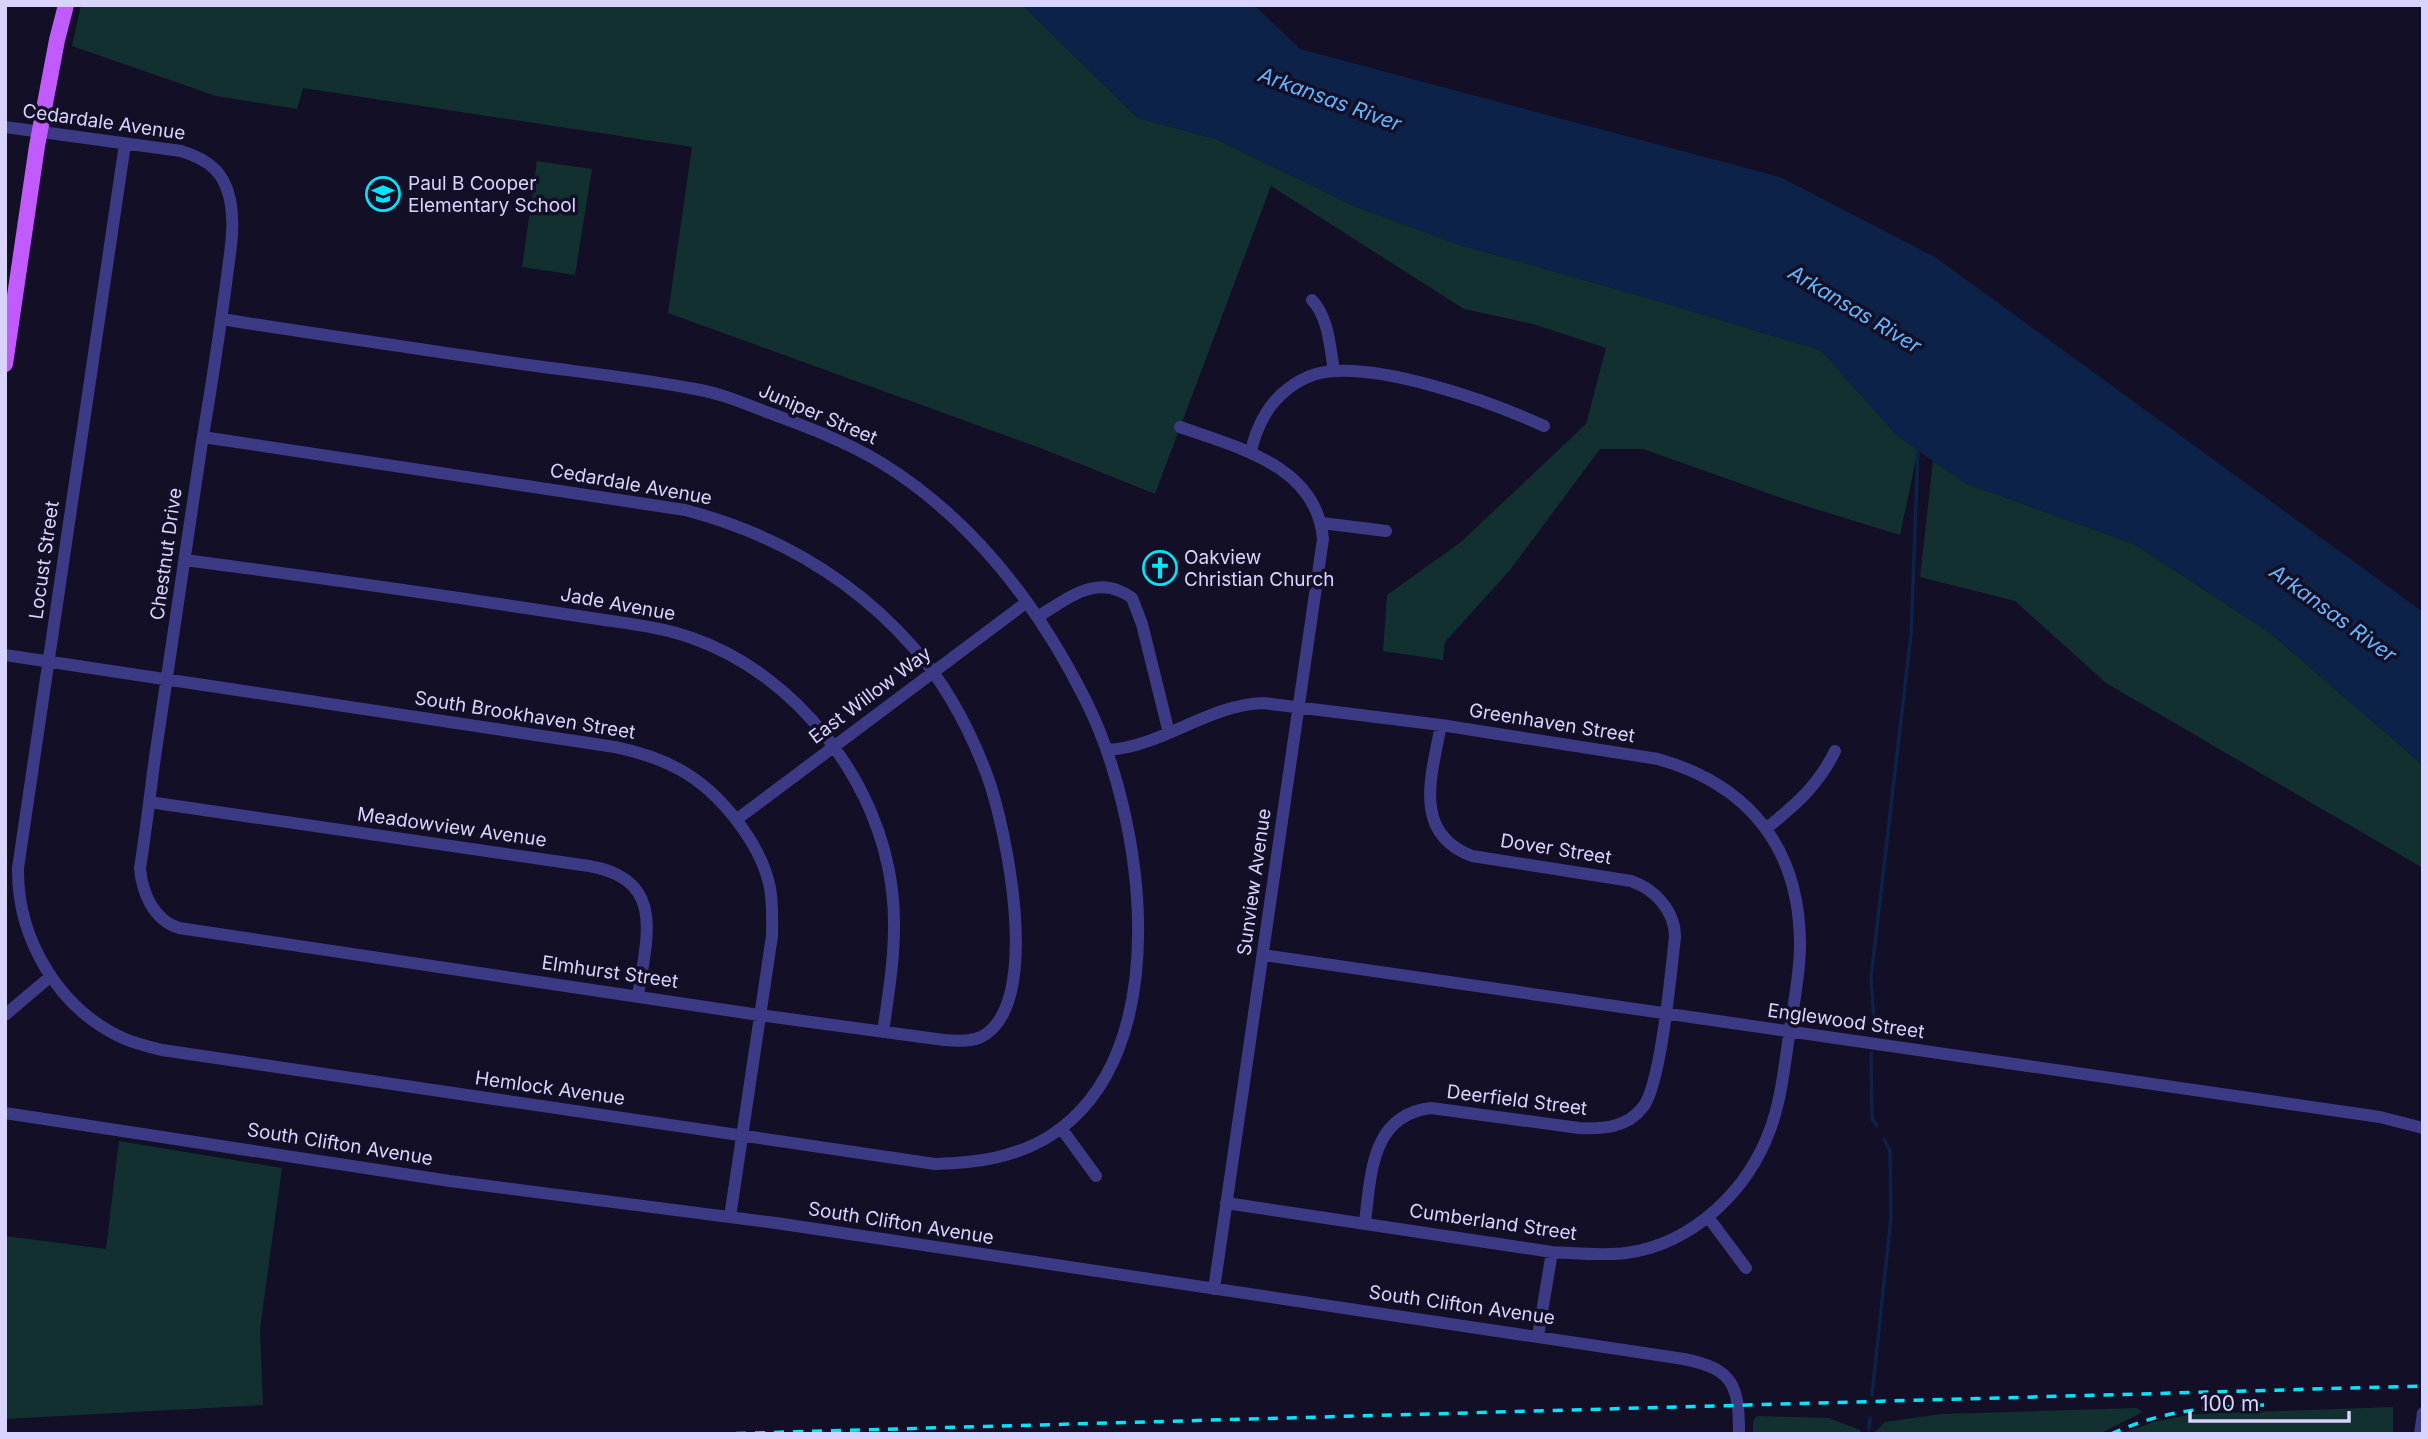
<svg xmlns="http://www.w3.org/2000/svg" width="2428" height="1439" font-family="Inter,sans-serif">
<style>
.green{fill:#12302f}
.water{fill:#0c2248}
.lines{fill:none;stroke-linecap:round;stroke-linejoin:round}
.stream{stroke:#0c2248;stroke-width:3.5}
.minor{stroke:#3d3a85;stroke-width:12}
.major{stroke:#c25bff;stroke-width:16}
.rail{stroke:#00e5ff;stroke-width:3.5;stroke-dasharray:10 9;stroke-linecap:butt}
.labels{text-anchor:middle;dominant-baseline:central;stroke-width:7;stroke-linejoin:round;paint-order:stroke}
.street-label{font-size:19px;fill:#d9d4ff;stroke:#130f26}
.poi-label{font-size:19px;fill:#d9d4ff;stroke:#130f26;text-anchor:start}
.water-label{font-size:21px;font-style:italic;fill:#62b6ff;stroke:#130f26}
</style>
<rect width="100%" height="100%" fill="#130f26"/>
<path class="green" d="M81 5H1022L1138 118 1216 139 1354 206 1457 244 1655 300 1820 350 1918 450 1900 535 1793 502 1643 449H1600L1510 570 1445 642 1443 660 1383 651 1387 595 1461 542 1586 424 1606 348 1533 324 1464 309 1271 186 1155 494 1043 449 668 313 692 147 303 88 297 109 216 96 72 46Z
M537 161 592 169 575 275 522 267Z
M1933 461 1965 483 2134 544 2269 632 2423 765V868L2106 683 2015 601 1920 577Z
M119 1141 282 1168 260 1329 263 1405 5 1419V1236L106 1249Z
M2393 1407V1434H2119L2154 1422 2192 1414Z
M2136 1408 2143 1412 2099 1434H1873L1885 1422 1942 1414Z
M1757 1416 1829 1418 1860 1430 1862 1434H1753V1421Z"/>
<path class="water" d="M1022 5H1254L1300 49 1780 177 1935 257 2423 612V765L2269 632 2134 544 1965 483 1897 436 1820 350 1655 300 1457 244 1354 206 1216 139 1138 118Z"/>
<g class="lines">
<path class="stream" d="M1874 1020 1871 978 1911 634 1918 450
M1871 1053 1872 1119 1877 1126
M1872 1395 1891 1217 1890 1151 1884 1139
M1869 1429 1870 1418"/>
<path class="minor" d="M5 127 181 151C210 160 226 173 231 205 235 231 229 258 226 284 219 337 211 389 202 442 186 547 170 652 155 757 150 794 146 831 140 868 142 892 153 920 179 928L759 1015 944 1040C956 1041 970 1042 981 1037 1044 1005 1006 827 987 775 970 730 945 683 913 647 852 578 773 533 685 510L203 437
M125 144 18 868C17 939 59 1010 125 1039 137 1044 150 1047 162 1050L935 1164C976 1163 1014 1158 1050 1136 1179 1054 1144 817 1086 701 1038 605 973 519 880 462 843 440 804 426 764 411 741 402 719 393 695 389 638 378 579 372 521 364 421 349 321 335 221 319
M1312 300C1329 318 1330 348 1334 371
M1180 427C1239 448 1317 466 1323 539L1214 1289
M1251 453C1253 438 1259 425 1266 413 1277 395 1296 380 1316 374 1372 359 1492 402 1544 426
M1322 523 1386 531
M185 560C290 574 395 588 499 604 532 609 565 614 598 619 630 624 661 627 692 638 796 674 879 781 892 890 898 938 890 984 883 1032
M1037 617C1068 599 1097 572 1132 598L1142 624 1169 733
M5 655 615 747C673 759 709 781 743 829 755 846 766 867 770 888 773 904 772 920 772 936L730 1217
M1107 750C1162 747 1207 705 1263 703L1441 725 1658 759C1750 785 1800 849 1800 945 1800 973 1794 1001 1790 1029 1785 1061 1782 1096 1771 1127 1749 1190 1693 1244 1626 1253 1602 1256 1576 1253 1552 1252L1226 1203
M149 802 589 866C666 879 647 937 638 995
M736 820 1027 602
M1767 828C1796 804 1818 786 1835 751
M1263 955 2380 1117 2423 1128
M5 1015 51 976
M5 1113 450 1181 776 1223 1684 1359C1734 1369 1739 1386 1739 1434
M1061 1128 1096 1176
M1708 1217 1746 1268
M1365 1222C1371 1174 1371 1115 1431 1108L1579 1128C1603 1129 1627 1128 1643 1107 1661 1085 1671 971 1675 937 1675 911 1655 889 1631 881L1472 856C1411 833 1432 774 1441 725
M1538 1336 1552 1252
M2420 1434 2423 1413"/>
<path class="major" d="M5 364 37 146 57 40 66 5"/>
<path class="rail" d="M717 1434 2423 1386
M2111 1434C2164 1410 2207 1407 2264 1405"/>
</g>
<defs>
<g id="school-ring" transform="scale(1.75)"><circle r="9.5" fill="#130f26" stroke="#00e5ff" stroke-width="1.5"/><path d="M0-5L7-2L0 1L-7-2ZM-4 1L0 2.5L4 1V4Q0 6-4 4Z" fill="#00e5ff"/></g>
<g id="church-ring" transform="scale(1.75)"><circle r="9.5" fill="#130f26" stroke="#00e5ff" stroke-width="1.5"/><path d="M-1.2-6h2.4v3.5h3.3v2.4h-3.3V6h-2.4V-.1h-3.3v-2.4h3.3Z" fill="#00e5ff"/></g>
</defs>
<g fill-rule="evenodd">
<use href="#school-ring" x="383" y="194"/>
<use href="#church-ring" x="1160" y="568"/>
</g>
<g class="labels">
<g class="street-label">
<text transform="translate(104 122) rotate(8)">Cedardale Avenue</text>
<text transform="translate(818 414) rotate(23)">Juniper Street</text>
<text transform="translate(631 484) rotate(10)">Cedardale Avenue</text>
<text transform="translate(166 554) rotate(-82)">Chestnut Drive</text>
<text transform="translate(44 560) rotate(-82)">Locust Street</text>
<text transform="translate(618 604) rotate(10)">Jade Avenue</text>
<text transform="translate(870 695) rotate(-37)">East Willow Way</text>
<text transform="translate(525 715) rotate(9)">South Brookhaven Street</text>
<text transform="translate(1552 723) rotate(9)">Greenhaven Street</text>
<text transform="translate(452 827) rotate(8)">Meadowview Avenue</text>
<text transform="translate(1556 849) rotate(9)">Dover Street</text>
<text transform="translate(1254 882) rotate(-82)">Sunview Avenue</text>
<text transform="translate(610 972) rotate(8)">Elmhurst Street</text>
<text transform="translate(1846 1021) rotate(8)">Englewood Street</text>
<text transform="translate(550 1088) rotate(8)">Hemlock Avenue</text>
<text transform="translate(1517 1100) rotate(7)">Deerfield Street</text>
<text transform="translate(340 1144) rotate(9)">South Clifton Avenue</text>
<text transform="translate(1493 1222) rotate(8)">Cumberland Street</text>
<text transform="translate(901 1223) rotate(9)">South Clifton Avenue</text>
<text transform="translate(1462 1305) rotate(8)">South Clifton Avenue</text>
</g>
<g class="poi-label">
<text x="408" y="183">Paul B Cooper<tspan x="408" dy="22">Elementary School</tspan></text>
<text x="1184" y="557">Oakview<tspan x="1184" dy="22">Christian Church</tspan></text>
</g>
<g class="water-label">
<text transform="translate(1330 99) rotate(20)">Arkansas River</text>
<text transform="translate(1855 309) rotate(31)">Arkansas River</text>
<text transform="translate(2333 613) rotate(36)">Arkansas River</text>
</g>
</g>
<rect width="2428" height="1439" fill="none" stroke="#d9d4ff" stroke-width="14"/>
<path d="M2190 1411v10h159v-10" fill="none" stroke="#d9d4ff" stroke-width="3.5"/>
<text x="2200" y="1411" font-size="21" fill="#d9d4ff" stroke="#130f26" stroke-width="5" paint-order="stroke">100 m</text>
</svg>
